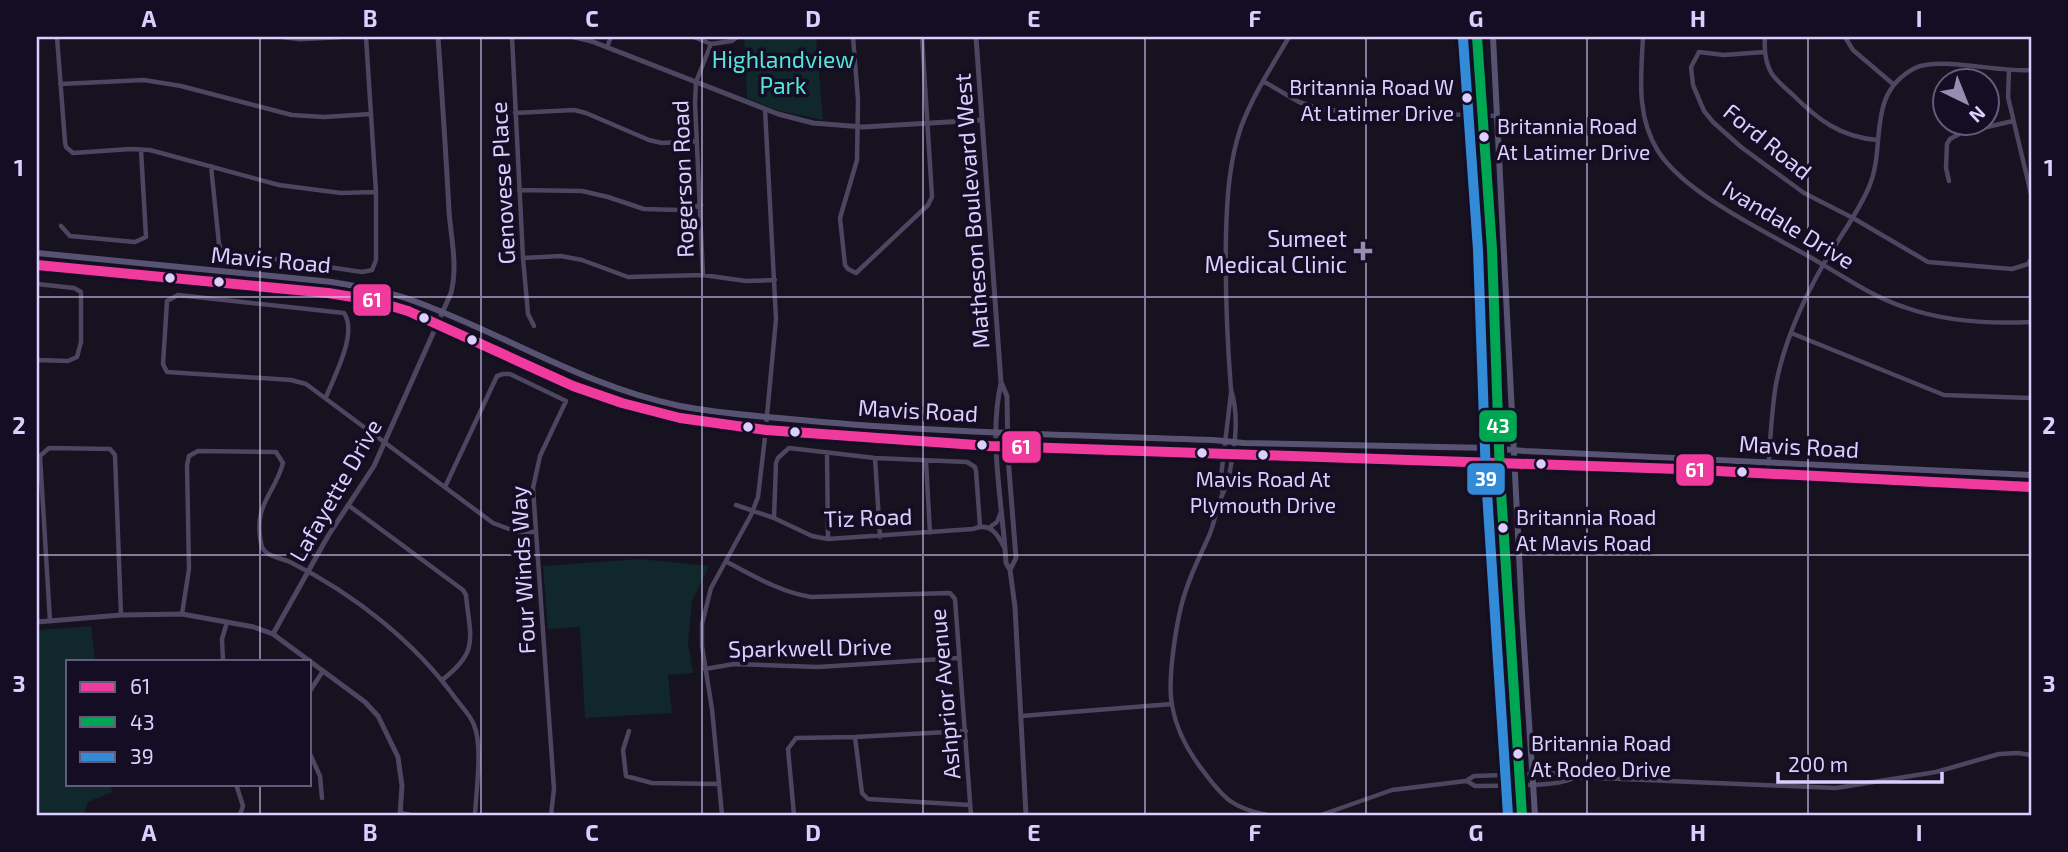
<svg xmlns="http://www.w3.org/2000/svg" width="2068" height="852" font-family="'Exo 2',sans-serif">
<style>
.green{fill:#10272c}
.lines{fill:none;stroke-linecap:round;stroke-linejoin:round}
.minor{stroke:#4c4660;stroke-width:4.5}
.tertiary{stroke:#4c4660;stroke-width:5}
.secondary{stroke:#595373;stroke-width:6}
.bus-1-casing{stroke:#140d24;stroke-width:16}
.bus-2-casing{stroke:#140d24;stroke-width:16}
.bus-3-casing{stroke:#140d24;stroke-width:16}
.bus-1{stroke:#f13a9d;stroke-width:10}
.bus-2{stroke:#00a651;stroke-width:10}
.bus-3{stroke:#338bd7;stroke-width:10}
.grid{fill:none;stroke:#dccfff;stroke-width:2;stroke-opacity:0.55}
.bus-dot{fill:#dccfff;stroke:#140d24;stroke-width:2.5}
.poi-dot{fill:#978db1;stroke:#140d24;stroke-width:2.5}
.labels{text-anchor:middle;dominant-baseline:central;stroke-width:7;stroke-linejoin:round;paint-order:stroke}
.bus-label{font-size:21px;fill:#dccfff;stroke:#140d24;text-anchor:start}
.park-label{font-size:23px;fill:#54e6d9;stroke:#140d24}
.street-label{font-size:23px;fill:#dccfff;stroke:#140d24}
.poi-label{font-size:23px;fill:#dccfff;stroke:#140d24;text-anchor:end}
.line-badge{stroke:#140d24;stroke-width:2.5}
.badge-label{font-size:19px;text-anchor:middle;font-weight:bold;fill:#fff}
.neatline{fill:none;stroke:#dccfff;stroke-width:2.5}
.grid-label{font-size:23px;text-anchor:middle;font-weight:bold;fill:#dccfff}
</style>
<rect width="100%" height="100%" fill="#16121f"/>
<path class="green" d="M744 37H816L823 120 780 111 747 98Z
M640 559 709 566 692 601 688 643 693 673 668 675 672 713 585 718 580 627 548 629 543 566Z
M91 626 95 661H68V784H110L112 792 88 802 84 815H37V630Z"/>
<g class="lines">
<path class="minor" d="M57 37 65 142 66 147 73 153 130 149 150 150 279 185 341 193 376 192
M512 37 523 258 528 314 534 326
M694 37 711 44 696 82 695 103 703 275
M853 37 858 100 857 160 840 218 845 265 848 269 856 273 928 205 932 197 922 37
M1643 37C1641 76 1636 116 1658 151 1684 193 1766 232 1810 257 1841 275 1871 296 1904 307 1943 321 1991 324 2031 322
M1765 37C1764 50 1765 63 1772 74 1777 81 1785 88 1792 94 1817 119 1840 137 1877 140
M1845 37 1853 50 1893 84
M711 44 732 41 737 37
M607 47 611 37
M1764 52 1724 55 1699 52 1691 67 1693 85 1704 111 1713 122 1741 147 1804 193 1853 218 1928 262 2012 269 2028 264 2031 259
M2009 71 2008 97 2031 194
M1263 81 1299 102 1324 110 1497 116
M60 84 144 80 181 86 292 115 324 117 371 114
M515 113 574 110 586 113 649 140 662 143 697 141
M211 166 219 244 222 251 362 272 372 270 376 260V192L366 37
M1949 181 1946 168 1947 144 1950 139 1961 133 2013 121
M519 190 582 191 608 197 644 209 679 210 701 205
M61 226 70 236 135 242 146 237 141 150
M523 258 561 256 582 260 628 277 703 275 746 281 775 280
M37 284 74 288 81 292V342L77 357 68 361 37 360
M1791 333 1944 395 2031 398
M326 397C334 377 358 333 344 313L178 295 167 301 163 364 167 372 291 380 306 384 493 523 517 532H535
M827 453 828 539
M875 458 880 537
M926 461 930 533
M1768 475C1770 445 1771 414 1776 384 1784 343 1802 302 1823 265 1838 239 1857 215 1869 187 1887 145 1865 94 1915 68 1939 56 2000 73 2031 70
M445 487 497 376 503 374H510L566 401 540 456 533 488 554 789 551 815
M1222 491 1220 485 1231 393
M348 505 463 590 466 595C470 638 480 651 442 680
M736 505 774 518 812 536 828 539 973 529C990 522 997 533 1004 547
M774 518 776 463 778 458 789 448 875 458 967 462 975 467 976 471 980 526
M990 527 997 522 1001 512
M727 562C754 576 780 592 811 597L950 593 955 599 971 815
M182 614 189 569 187 465 189 456 198 451 276 452 283 463C275 494 253 504 261 543 263 557 279 557 290 562 354 594 414 641 456 699 462 707 471 716 474 725 483 746 476 792 475 815
M50 621 40 456 49 448 110 449 115 455 121 615
M223 661 222 639 227 622
M705 669 734 664 818 667 958 658
M310 691 323 671
M1021 716 1172 704
M629 731 623 750 626 776 652 783 719 784
M855 737 862 793 868 799 970 805
M310 754 320 776 322 798
M1467 781 1475 786C1496 785 1560 788 1575 777
M236 784 243 806 240 815
M401 813 411 815
M722 815 712 709 702 646V624L711 588 751 515 758 497 765 437 776 319 765 109
M794 815 788 749 796 738 855 737 966 731
M1267 815C1233 808 1224 799 1204 772 1189 753 1176 729 1172 705 1167 679 1177 615 1186 590 1192 571 1201 554 1209 536 1216 520 1217 500 1227 486 1233 456 1241 420 1231 390 1227 338 1225 286 1226 234 1227 198 1229 162 1241 127 1253 95 1272 66 1289 37
M1321 815 1392 790 1466 781 1474 776 1566 773 1575 777 1836 788 1936 772 1999 754 2018 753 2031 755"/>
<path class="tertiary" d="M284 37 300 39 339 37
M574 37 591 41 778 114 813 123 863 127 982 120
M976 37 1001 382 1007 396 1008 457 1016 558 1010 570
M1001 383C988 439 1003 506 1006 563L1010 570 1015 607 1026 815
M37 622 121 615 182 614 254 627 273 634 365 702 378 716 398 757 402 786 400 815
M273 634 328 536 374 466 451 293C458 265 451 239 449 211 446 153 442 95 438 37"/>
<path class="secondary" d="M1477 37 1492 249 1500 476 1522 815
M1493 37 1522 613 1535 815
M37 253 332 282C360 287 388 291 414 301 505 334 584 386 680 406 726 415 775 417 822 422 952 433 1082 435 1213 440L1244 443 1490 448 1525 451 2031 475
M37 265 328 293 371 300 408 311 573 386 622 403 680 418 766 430 990 446 1678 469 1901 482 2031 487"/>
<g class="bus-1-casing">
<path id="bus-1" d="M37 265 328 293 371 300 408 311 573 386 622 403 680 418 766 430 990 446 1678 469 2031 487"/>
</g>
<g class="bus-2-casing">
<path id="bus-2" d="M1477 37 1492 249 1500 476 1522 815"/>
</g>
<g class="bus-3-casing">
<path id="bus-3" d="M1463 38 1478 250 1486 477 1508 815"/>
</g>
<use href="#bus-1" class="bus-1"/>
<use href="#bus-2" class="bus-2"/>
<use href="#bus-3" class="bus-3"/>
</g>
<path class="grid" d="M260 37V661M481 37V815M702 37V815M923 37V815M1145 37V815M1366 37V815M1587 37V815M1808 37V815M37 297H2031M37 555H2031M260 784V815"/>
<g class="bus-dot">
<circle cx="1467" cy="98" r="6"/>
<circle cx="1484" cy="137" r="6"/>
<circle cx="170" cy="278" r="6"/>
<circle cx="219" cy="282" r="6"/>
<circle cx="424" cy="318" r="6"/>
<circle cx="472" cy="340" r="6"/>
<circle cx="748" cy="427" r="6"/>
<circle cx="795" cy="432" r="6"/>
<circle cx="982" cy="445" r="6"/>
<circle cx="1202" cy="453" r="6"/>
<circle cx="1263" cy="455" r="6"/>
<circle cx="1541" cy="464" r="6"/>
<circle cx="1742" cy="472" r="6"/>
<circle cx="1503" cy="528" r="6"/>
<circle cx="1518" cy="754" r="6"/>
</g>
<path class="poi-dot" d="M1359.5 240.5h7v7h7v7h-7v7h-7v-7h-7v-7h7z"/>
<g class="labels">
<g class="bus-label">
<text x="1454" y="86" text-anchor="end">Britannia Road W<tspan x="1454" dy="26">At Latimer Drive</tspan></text>
<text x="1497" y="125">Britannia Road<tspan x="1497" dy="26">At Latimer Drive</tspan></text>
<text x="1263" y="478" text-anchor="middle">Mavis Road At<tspan x="1263" dy="26">Plymouth Drive</tspan></text>
<text x="1516" y="516">Britannia Road<tspan x="1516" dy="26">At Mavis Road</tspan></text>
<text x="1531" y="742">Britannia Road<tspan x="1531" dy="26">At Rodeo Drive</tspan></text>
</g>
<g class="park-label">
<text x="783" y="59">Highlandview<tspan x="783" dy="26">Park</tspan></text>
</g>
<g class="street-label">
<text transform="translate(1768 141) rotate(39)">Ford Road</text>
<text transform="translate(682 179) rotate(-92)">Rogerson Road</text>
<text transform="translate(502 183) rotate(-93)">Genovese Place</text>
<text transform="translate(971 211) rotate(-94)">Matheson Boulevard West</text>
<text transform="translate(1789 224) rotate(31)">Ivandale Drive</text>
<text transform="translate(271 259) rotate(5)">Mavis Road</text>
<text transform="translate(918 410) rotate(3)">Mavis Road</text>
<text transform="translate(1799 446) rotate(3)">Mavis Road</text>
<text transform="translate(335 490) rotate(-60)">Lafayette Drive</text>
<text transform="translate(868 517) rotate(-2)">Tiz Road</text>
<text transform="translate(522 570) rotate(-93)">Four Winds Way</text>
<text transform="translate(810 647) rotate(-1)">Sparkwell Drive</text>
<text transform="translate(944 694) rotate(-95)">Ashprior Avenue</text>
</g>
<g class="poi-label">
<text x="1347" y="238">Sumeet<tspan x="1347" dy="26">Medical Clinic</tspan></text>
</g>
</g>
<g class="line-badge">
<rect x="352" y="283" width="40" height="34" rx="7" fill="#f13a9d"/>
<rect x="1478" y="409" width="40" height="34" rx="7" fill="#00a651"/>
<rect x="1001" y="430" width="41" height="34" rx="7" fill="#f13a9d"/>
<rect x="1675" y="453" width="40" height="34" rx="7" fill="#f13a9d"/>
<rect x="1466" y="462" width="40" height="34" rx="7" fill="#338bd7"/>
</g>
<g class="badge-label">
<text x="372" y="307">61</text>
<text x="1498" y="433">43</text>
<text x="1021" y="454">61</text>
<text x="1695" y="477">61</text>
<text x="1486" y="486">39</text>
</g>
<rect width="2068" height="852" fill="none" stroke="#140d24" stroke-width="77"/>
<rect x="66" y="660" width="245" height="126" fill="#140d24" stroke="#645b7c" stroke-width="2"/>
<rect x="80" y="682" width="35" height="10" fill="#f13a9d" stroke="#645b7c" stroke-width="2"/>
<text x="130" y="694" font-size="21" fill="#dccfff">61</text>
<rect x="80" y="717" width="35" height="10" fill="#00a651" stroke="#645b7c" stroke-width="2"/>
<text x="130" y="730" font-size="21" fill="#dccfff">43</text>
<rect x="80" y="752" width="35" height="10" fill="#338bd7" stroke="#645b7c" stroke-width="2"/>
<text x="130" y="764" font-size="21" fill="#dccfff">39</text>
<g transform="translate(1966 102) rotate(137)"><circle r="33" fill="#140d24" stroke="#645b7c" stroke-width="2"/>
<path d="M0-5L12 26L0 18L-12 26Z" fill="#978db1"/>
<text y="-10" font-size="19" font-weight="bold" text-anchor="middle" fill="#dccfff">N</text>
</g>
<path d="M1778 772v10h164v-10" fill="none" stroke="#dccfff" stroke-width="3.5"/>
<text x="1788" y="772" font-size="21" fill="#dccfff" stroke="#140d24" stroke-width="5" paint-order="stroke">200 m</text>
<rect x="38" y="38" width="1992" height="776" class="neatline"/>
<g class="grid-label">
<text x="149" y="27">A</text>
<text x="370" y="27">B</text>
<text x="592" y="27">C</text>
<text x="813" y="27">D</text>
<text x="1034" y="27">E</text>
<text x="1255" y="27">F</text>
<text x="1476" y="27">G</text>
<text x="1698" y="27">H</text>
<text x="1919" y="27">I</text>
<text x="19" y="176">1</text>
<text x="2049" y="176">1</text>
<text x="19" y="434">2</text>
<text x="2049" y="434">2</text>
<text x="19" y="692">3</text>
<text x="2049" y="692">3</text>
<text x="149" y="841">A</text>
<text x="370" y="841">B</text>
<text x="592" y="841">C</text>
<text x="813" y="841">D</text>
<text x="1034" y="841">E</text>
<text x="1255" y="841">F</text>
<text x="1476" y="841">G</text>
<text x="1698" y="841">H</text>
<text x="1919" y="841">I</text>
</g>
</svg>
